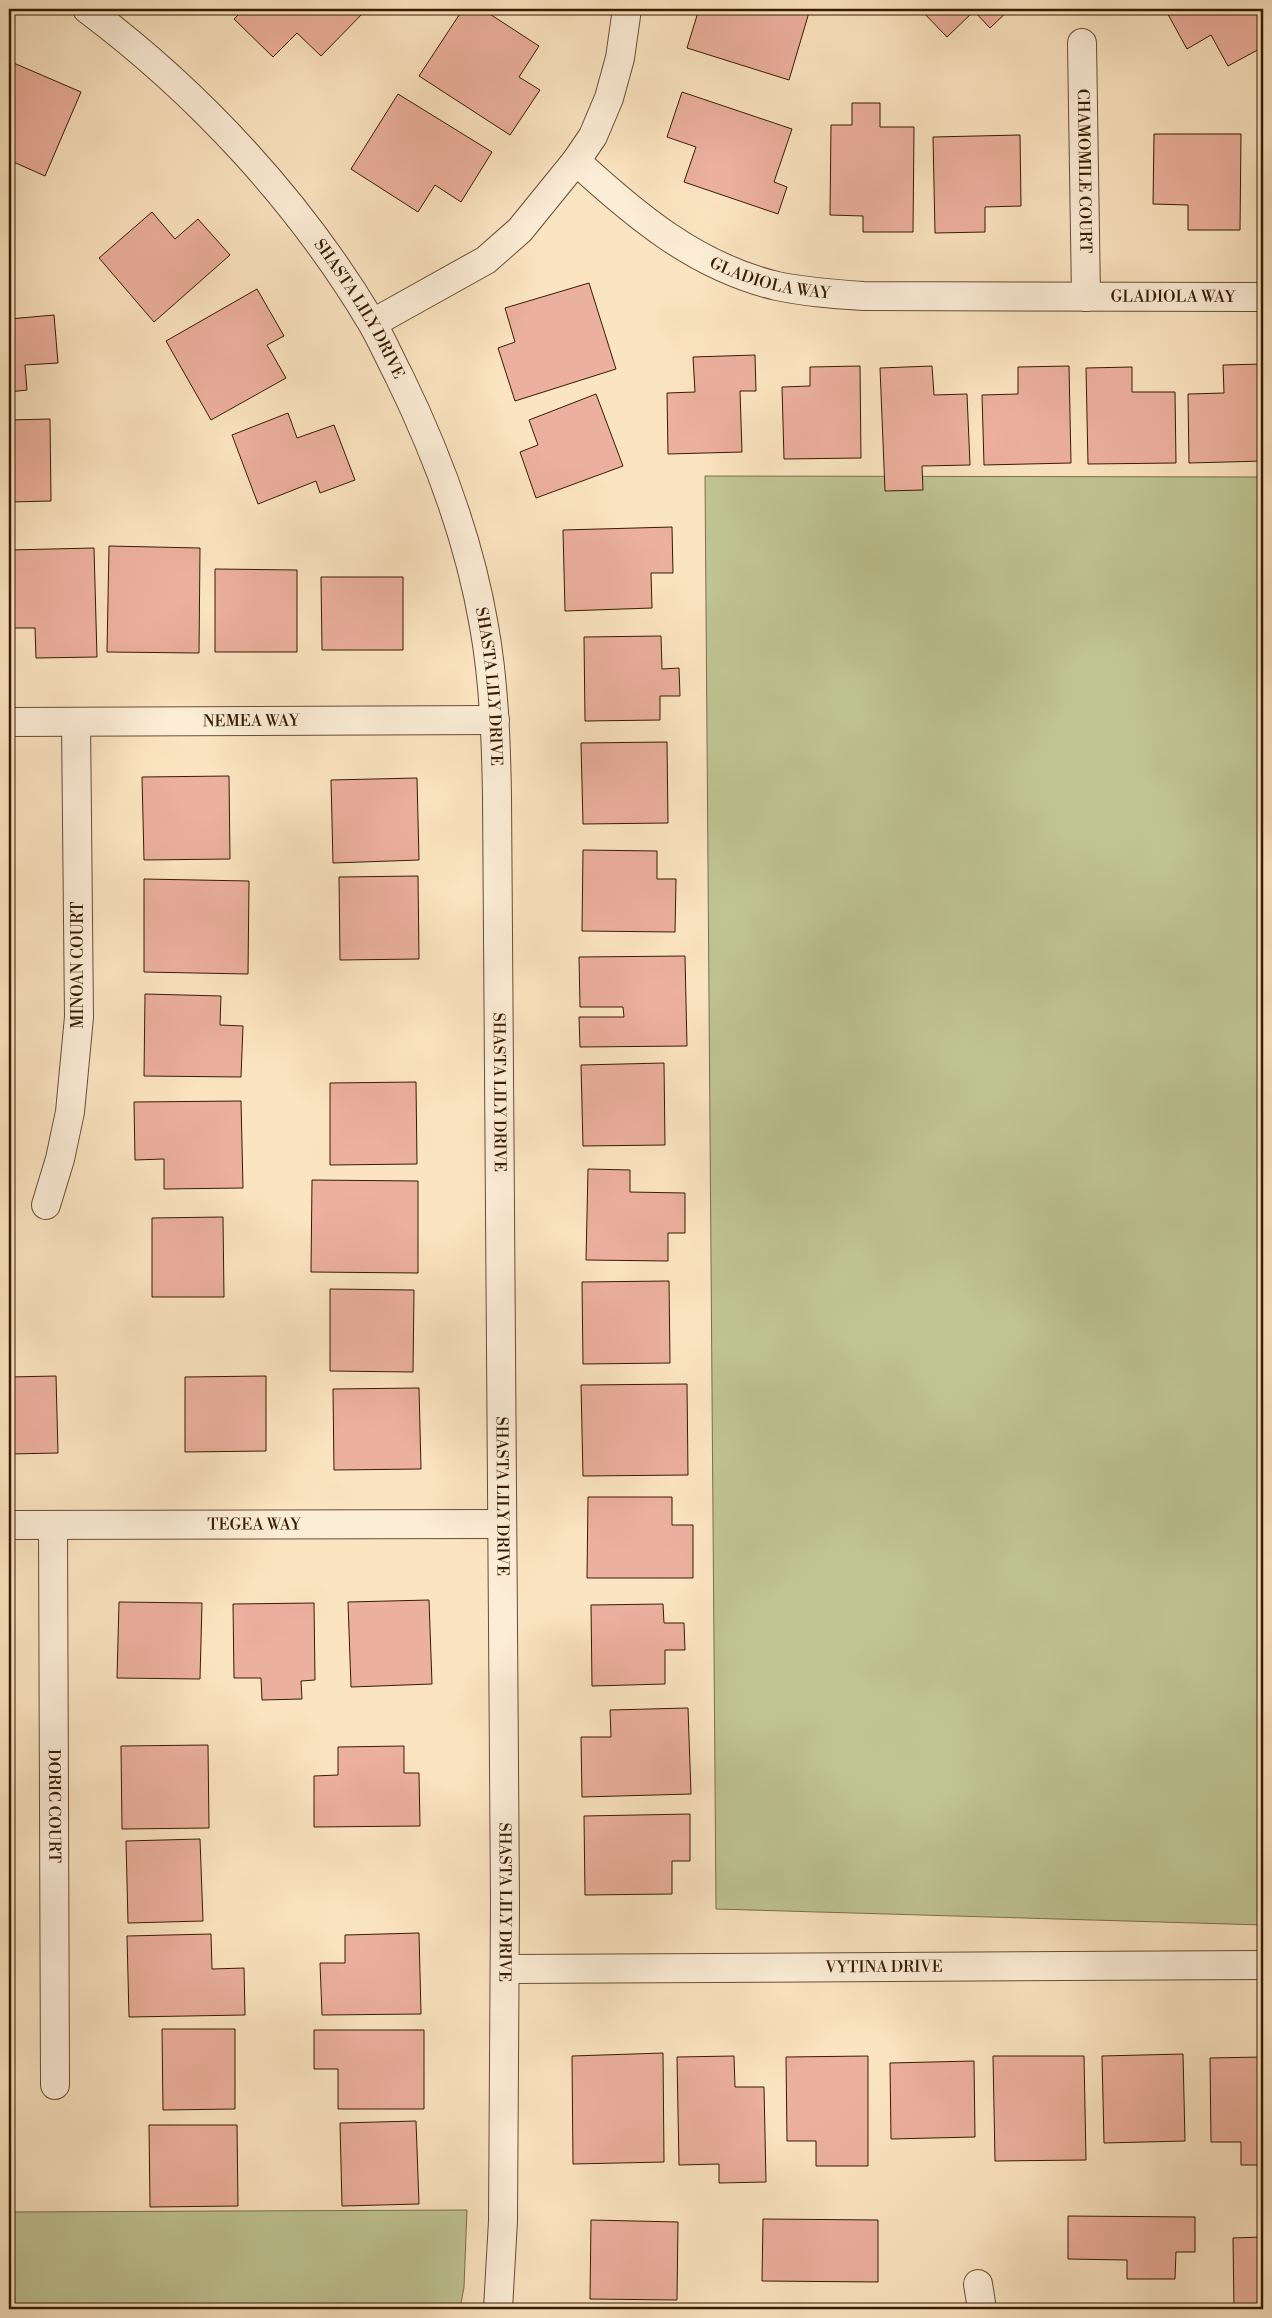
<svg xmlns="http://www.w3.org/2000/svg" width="1272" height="2318" font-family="'Libre Bodoni',serif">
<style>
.green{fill:#bfc492;stroke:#7b704a}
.building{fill:#ecb09e;stroke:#371c02}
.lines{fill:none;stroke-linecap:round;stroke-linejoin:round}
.minor-casing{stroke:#684e32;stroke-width:30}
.tertiary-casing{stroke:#684e32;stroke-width:30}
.minor{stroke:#fcedd7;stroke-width:28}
.tertiary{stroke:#fcedd7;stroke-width:28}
.labels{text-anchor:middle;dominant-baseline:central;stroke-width:4.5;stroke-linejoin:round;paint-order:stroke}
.street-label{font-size:16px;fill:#371c02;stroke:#fcedd7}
</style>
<rect width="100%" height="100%" fill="#fbe4c1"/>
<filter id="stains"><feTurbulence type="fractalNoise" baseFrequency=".004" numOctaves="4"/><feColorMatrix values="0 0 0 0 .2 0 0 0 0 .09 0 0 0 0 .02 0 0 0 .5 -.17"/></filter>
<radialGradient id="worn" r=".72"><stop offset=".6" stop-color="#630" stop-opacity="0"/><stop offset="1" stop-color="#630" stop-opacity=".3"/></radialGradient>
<path class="green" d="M705 476 1263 477V1925L716 1909Z
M467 2210 464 2287 460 2309H9V2212Z"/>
<path class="building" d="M244 9H358L363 13 321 56 297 33 273 57 234 19Z
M463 9H482L539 46 519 77 540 90 510 135 419 76Z
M699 9H723L734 12 736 9H810L789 80 687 48Z
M920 9H1010L990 28 974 11 947 37Z
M1165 9H1263V47L1228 66 1211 35 1187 49Z
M9 61 81 92 45 176 9 160Z
M682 92 792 129 774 182 787 187 778 214 684 182 696 147 667 137Z
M398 94 492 152 461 202 435 185 418 212 351 169Z
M852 103H880V127H914L913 232H863V216L830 215 831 125H852Z
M1154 134H1241L1240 230H1188V205L1153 204Z
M1020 135 1021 206 985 207V232L935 233 933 137Z
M9 204 13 205 9 226Z
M152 212 175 239 198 219 230 255 154 322 99 258Z
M589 283 616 369 515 401 498 348 515 342 505 308Z
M257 289 284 336 267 345 286 378 211 420 166 341Z
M54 315 58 363 25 365 27 390 9 392V319Z
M755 355 756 391H740L742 452 668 454 667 393 695 392 693 357Z
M1263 364V461L1189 463 1188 394 1224 393 1223 365Z
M860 366 861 458 784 459 782 387 810 386V367Z
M932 366 934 395 967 394 970 465 922 466 923 490 885 491 880 368Z
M1069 366 1071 463 984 465 982 395 1018 394V367Z
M1132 367V392H1175L1176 463 1088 464 1086 368Z
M596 394 623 466 536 498 520 452 538 445 529 420Z
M288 413 297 438 334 425 355 480 320 493 316 481 258 504 232 435Z
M50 419 51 501 9 502V420Z
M672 527 673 573H651L652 608 565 611 563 530Z
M109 546 200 548 199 653 107 652Z
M94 548 97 657 36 658 35 628H9V550Z
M215 569 297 570V652H215Z
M321 577H403V650H322Z
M661 636 662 669 679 668 680 696H660V720L585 721 584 637Z
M667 742 668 823 583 824 581 743Z
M229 776 230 859 144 860 142 777Z
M417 778 419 860 333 863 331 780Z
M583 850 657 851V879H676L675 932 582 931Z
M418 876 419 959 340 960 339 877Z
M144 879 249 881 248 974 144 972Z
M685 956 687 1046 580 1047 579 1017H624L623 1007H580L579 957Z
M145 994 221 996 220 1025 243 1026 241 1077 144 1076Z
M664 1063 665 1145 583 1146 581 1065Z
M416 1082 417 1164 330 1165V1083Z
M241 1101 243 1188 164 1189V1159L135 1160 134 1102Z
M588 1169 630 1170V1192L685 1193V1233H668V1261L586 1260Z
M312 1180 418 1181V1273L311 1272Z
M223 1217 224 1297H152V1218Z
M669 1281 670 1363 583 1364 582 1282Z
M330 1289 414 1290 413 1372 330 1371Z
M56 1376 58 1453 9 1454V1377Z
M266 1376V1451L185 1452V1377Z
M687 1384 688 1475 583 1476 581 1385Z
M419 1388 421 1469 334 1470 333 1389Z
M588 1497H672V1525H693V1578H587Z
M429 1600 432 1684 351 1687 348 1602Z
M119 1602 202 1603 200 1679 117 1678Z
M314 1603 315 1680 301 1681 302 1699 262 1700 261 1678H234L233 1604Z
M663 1604 664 1623H684L685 1650H665V1684L592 1686 591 1605Z
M688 1708 691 1794 582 1797 581 1737H611L610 1710Z
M208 1745 209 1828 122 1829 121 1746Z
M404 1746V1773H419L420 1826 314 1827V1776L338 1775V1747Z
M690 1814V1861H672V1894L585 1895 584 1816Z
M200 1839 203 1921 128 1923 126 1841Z
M419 1933 421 2014 322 2015 320 1963H345V1935Z
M211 1934 212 1969 244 1968 245 2015 129 2017 127 1936Z
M162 2029H235V2109L163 2110Z
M314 2030H424V2109H338V2069H314Z
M663 2053 664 2162 573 2164 572 2056Z
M1183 2054 1185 2141 1104 2143 1102 2056Z
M734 2056 735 2087H764L766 2182 719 2183V2164L679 2165 677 2057Z
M868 2056V2166H816V2141H787L786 2057Z
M993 2056H1084L1086 2160 995 2161Z
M1263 2057V2165H1241V2142H1211L1210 2058Z
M974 2061 975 2137 891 2139 890 2063Z
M416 2121 419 2204 342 2206 340 2123Z
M149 2125H237L238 2206 150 2207Z
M1068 2216 1195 2217V2252H1176L1175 2279H1127V2260L1068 2259Z
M763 2219 878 2220V2282L762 2281Z
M591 2220 678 2222 677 2300 590 2299Z
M1263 2237V2309H1234L1233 2238Z"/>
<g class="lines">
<g class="minor-casing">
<g id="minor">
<path id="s1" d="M1082 43 1086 297"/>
<path id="s2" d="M576 161C635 215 696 267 777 286 805 292 834 294 863 296L1263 297"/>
<path d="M373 323 486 260 520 230 576 161 593 136 609 98 620 58 627 9"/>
<path id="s3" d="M9 722 495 720"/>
<path d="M46 1205 60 1159 70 1112 79 1017 76 722"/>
<path id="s4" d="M9 1525 500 1524"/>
<path id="s5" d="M53 1526 55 2085"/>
<path id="s6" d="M505 1969 1263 1965"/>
<path d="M978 2284 982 2309"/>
</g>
</g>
<g class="tertiary-casing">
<g id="tertiary">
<path id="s7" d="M87 9C199 93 300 202 372 323 382 340 390 359 399 376 438 456 469 538 484 626 494 682 496 739 497 796L505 1903 503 2221 498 2309"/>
</g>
</g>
<use href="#minor" class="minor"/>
<use href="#tertiary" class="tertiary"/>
</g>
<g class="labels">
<g class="street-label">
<text stroke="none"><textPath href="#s1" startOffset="128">CHAMOMILE COURT</textPath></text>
<text stroke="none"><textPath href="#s2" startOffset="231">GLADIOLA WAY</textPath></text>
<text stroke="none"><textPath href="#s2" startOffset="636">GLADIOLA WAY</textPath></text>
<text stroke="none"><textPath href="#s7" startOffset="408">SHASTA LILY DRIVE</textPath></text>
<text stroke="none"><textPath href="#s7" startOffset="812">SHASTA LILY DRIVE</textPath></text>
<text stroke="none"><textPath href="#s3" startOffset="242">NEMEA WAY</textPath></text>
<text transform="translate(78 965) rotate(-90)">MINOAN COURT</text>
<text stroke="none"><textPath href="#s7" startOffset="1218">SHASTA LILY DRIVE</textPath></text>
<text stroke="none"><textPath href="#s7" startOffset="1622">SHASTA LILY DRIVE</textPath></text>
<text stroke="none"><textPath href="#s4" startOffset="245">TEGEA WAY</textPath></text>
<text stroke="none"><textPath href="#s5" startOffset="280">DORIC COURT</textPath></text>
<text stroke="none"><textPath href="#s7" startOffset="2028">SHASTA LILY DRIVE</textPath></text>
<text stroke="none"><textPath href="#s6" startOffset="379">VYTINA DRIVE</textPath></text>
</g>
</g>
<rect width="1272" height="2318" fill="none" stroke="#fbe4c1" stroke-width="30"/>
<rect x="10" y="10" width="1252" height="2298" fill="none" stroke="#371c02" stroke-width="2.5"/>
<rect x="15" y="15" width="1242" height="2288" fill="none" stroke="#371c02"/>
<rect width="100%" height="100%" filter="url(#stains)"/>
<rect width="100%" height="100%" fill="url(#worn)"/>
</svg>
